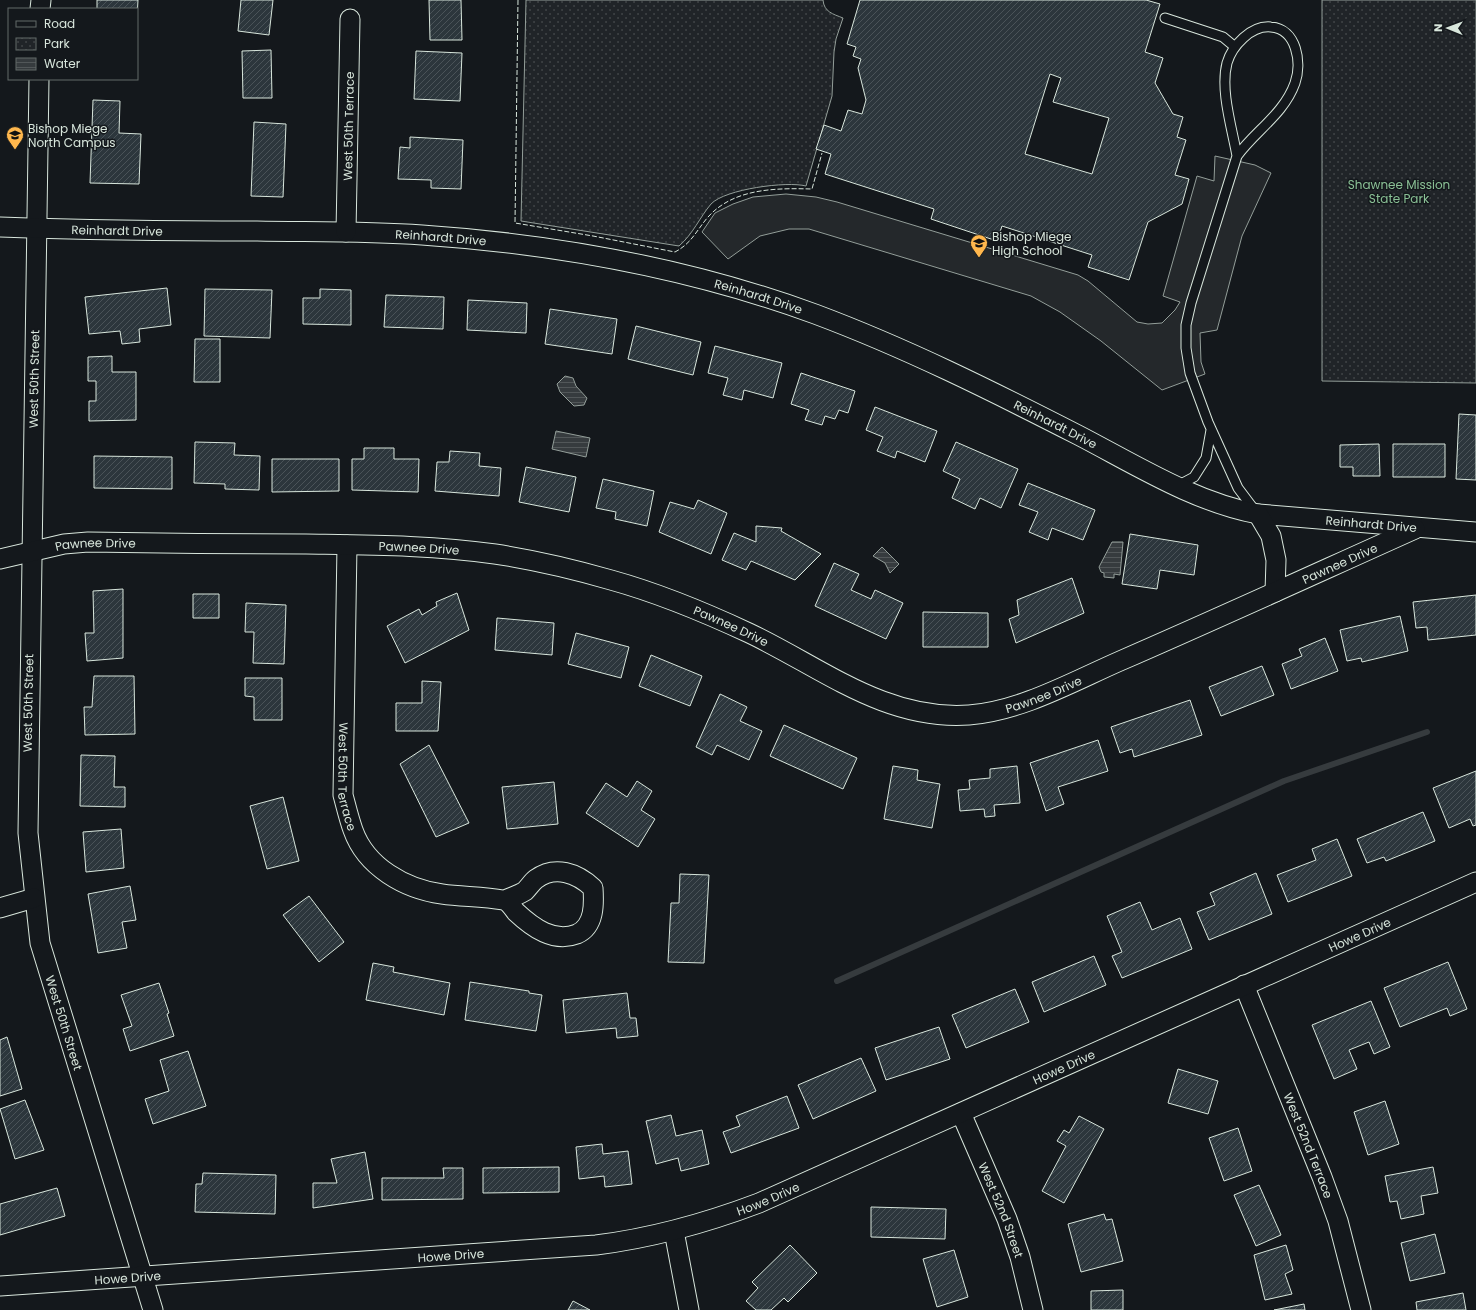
<svg xmlns="http://www.w3.org/2000/svg" width="1476" height="1310" font-family="Poppins,sans-serif">
<style>
.park{fill:url(#park-dots);stroke:#939e99}
.parking{fill:#24282b;stroke:#939e99}
.water{fill:url(#water-rules);stroke:#939e99}
.lines{fill:none;stroke-linecap:round;stroke-linejoin:round}
.stream{stroke:#363b3e;stroke-width:6}
.building{fill:url(#building-hatch);stroke:#d8e6dc;fill-rule:evenodd}
.service-casing{stroke:#d8e6dc;stroke-width:11}
.minor-casing{stroke:#d8e6dc;stroke-width:21}
.service{stroke:#14181c;stroke-width:9}
.minor{stroke:#14181c;stroke-width:19}
.fence{stroke:#d8e6dc;stroke-width:1;stroke-dasharray:5 2;stroke-linecap:butt}
.labels{text-anchor:middle;dominant-baseline:central;stroke-width:3;stroke-linejoin:round;paint-order:stroke}
.street-label{font-size:12px;fill:#d8e6dc;stroke:#14181c}
.poi-label{font-size:12px;fill:#d8e6dc;stroke:#14181c;text-anchor:start}
.park-label{font-size:12px;fill:#8ac095;stroke:#14181c}
</style>
<defs>
<pattern id="park-dots" width="8" height="8" patternUnits="userSpaceOnUse"><rect width="8" height="8" fill="#202428"/><path d="M2 2h.1M6 6h.1" fill="none" stroke="#404447" stroke-width="1.8" stroke-linecap="round"/></pattern>
<pattern id="water-rules" width="6" height="5" patternUnits="userSpaceOnUse"><rect width="6" height="5" fill="#363b3e"/><path d="M0 2.5h6" fill="none" stroke="#525759"/></pattern>
<pattern id="building-hatch" width="6" height="6" patternUnits="userSpaceOnUse"><rect width="6" height="6" fill="#2c363c"/><path d="M-1 1l2-2M0 6l6-6M5 7l2-2" fill="none" stroke="#4a5358"/></pattern>
</defs>
<rect width="100%" height="100%" fill="#14181c"/>
<path class="park" d="M526 0H823C824 12 833 14 843 18L836 39 834 52 832 96 806 186C787 181 725 189 711 204 700 217 693 234 679 246L521 221Z
M1322 0H1476V383L1322 381Z"/>
<path class="parking" d="M1215 156 1255 165 1271 173 1242 236 1217 330 1200 333 1201 362 1205 374 1162 390 1101 341 1060 312 1031 296 809 229H789L760 236 728 259 702 232 715 213 733 204 753 197 786 194 816 197 837 202 1078 275 1088 281 1137 322 1148 324 1162 323 1175 310 1180 302 1163 296 1197 176 1214 181Z"/>
<path class="water" d="M565 376 573 378 576 386 587 398 584 405 574 406 560 392 557 384Z
M556 431 590 438 586 457 552 449Z
M1112 542H1123L1120 575 1114 574V578L1104 577V573L1101 572 1099 567Z
M882 547 899 564 890 573 885 563 873 556Z"/>
<g class="lines">
<path class="stream" d="M837 981 1284 781 1427 732"/>
</g>
<path class="building" d="M97 0H138L137 19V9H97Z
M241 0H273L269 35 238 31Z
M429 0H461L462 40H430Z
M860 0H1146L1160 4 1145 52 1163 58 1155 83 1173 114 1183 117 1177 137 1186 140 1175 175 1189 179 1182 204 1148 222 1129 280 1088 267 1092 255 1002 226 997 241 931 219 934 209 825 174 831 154 816 149 824 125 841 131 848 110 862 114 866 100 858 68 861 59 853 56 856 47 847 44ZM1050 74 1061 78 1053 102 1109 118 1092 174 1025 154Z
M271 50 272 98H243L242 51Z
M416 51 462 53 460 101 414 99Z
M93 100 120 101 119 133 141 134 139 184 90 183Z
M254 122 286 124 283 197 251 196Z
M410 137 463 140 461 189 431 188V180L398 179 400 147 410 148Z
M167 288 171 325 139 329 140 342 122 344 120 331 89 334 85 297Z
M205 289 272 290 270 338 204 336Z
M320 289 351 290V325L303 324V298H320Z
M386 295 444 297 443 329 384 327Z
M468 300 527 303 526 333 467 330Z
M550 309 617 319 612 354 545 344Z
M636 326 701 342 693 375 628 359Z
M195 339H220V382H194Z
M715 346 782 363 773 398 744 390 742 400 723 395 728 378 708 373Z
M112 356V372H136V420L89 421V401H96V381H88V357Z
M801 373 855 391 848 413 839 410 835 419 825 416 822 425 805 420 809 410 791 404Z
M875 407 937 431 925 462 897 451 895 458 877 451 883 437 866 430Z
M1459 414 1476 415V480L1456 479Z
M195 442 235 443 234 455 260 456 259 490 225 489V484L194 483Z
M956 442 1018 469 1001 508 980 498 975 509 952 498 960 479 943 471Z
M1379 444 1380 476H1353V467H1340V445Z
M1393 444H1445V477H1393Z
M364 448H394V459H419L418 492 352 490V459H364Z
M450 451 480 453 479 466 501 468 499 496 435 491 437 462H449Z
M94 456 172 457V489L94 488Z
M272 459H339V491L272 492Z
M526 467 576 477 569 512 519 502Z
M603 479 654 491 647 526 615 519 616 512 596 508Z
M1028 483 1095 510 1083 540 1052 528 1048 540 1029 532 1038 512 1019 505Z
M698 500 727 513 711 554 659 532 670 502 694 509Z
M756 526 782 528 781 531 821 554 795 580 751 561 746 570 722 560 734 533 756 542Z
M1130 534 1198 545 1194 575 1160 570 1157 589 1122 584Z
M834 563 859 574 851 590 871 599 875 590 903 603 886 639 815 606Z
M1072 578 1084 613 1016 643 1009 619 1019 615 1017 600Z
M123 589V658L87 661 85 633H94L93 591Z
M457 593 469 630 405 663 387 626 419 609 422 615 437 606 436 602Z
M193 594H219V618H193Z
M1476 595V635L1428 640 1427 627 1416 628 1413 602Z
M246 603 286 605 284 664 253 663 254 632H245Z
M923 612 988 613V647H923Z
M1400 616 1408 651 1362 662 1361 658 1347 661 1340 630Z
M497 618 554 623 552 655 495 650Z
M576 633 629 647 621 678 568 664Z
M1325 638 1338 671 1291 689 1282 664 1302 656 1299 649Z
M651 655 702 676 690 706 639 686Z
M1262 666 1274 695 1221 716 1209 687Z
M94 676H134L135 734 85 735 84 707H92Z
M245 678H282V720H254V697L245 696Z
M422 681 441 682 438 731H396V703H422Z
M720 694 747 707 740 721 762 731 749 760 717 745 712 755 696 747Z
M1190 700 1202 735 1134 757 1132 749 1120 753 1111 727Z
M784 725 857 758 843 789 770 756Z
M1098 740 1108 771 1058 787 1064 804 1046 811 1030 763Z
M429 745 469 823 436 837 400 764Z
M81 755 115 756 114 787H125V807L80 806Z
M893 766 918 770 917 780 940 784 932 828 884 819Z
M1017 766 1020 803 994 805 995 816 985 817 984 809 960 811 958 790 970 789 969 780 990 778V769Z
M1476 771V825L1473 826 1470 819 1449 828 1433 788Z
M637 781 652 791 641 810 655 819 638 847 586 813 606 783 627 797Z
M554 782 558 824 507 829 502 787Z
M283 797 299 861 267 869 250 806Z
M1423 812 1435 841 1386 861 1384 857 1367 863 1357 839Z
M121 829 124 868 86 872 83 832Z
M1337 839 1352 876 1288 902 1277 875 1316 860 1312 849Z
M1256 873 1272 914 1209 940 1197 912 1215 905 1210 893Z
M680 874 709 875 704 963 668 962 671 903H679Z
M130 886 136 920 122 922 127 948 98 953 88 894Z
M309 896 344 942 319 962 283 915Z
M1140 902 1152 930 1180 918 1192 949 1122 978 1112 956 1122 952 1107 916Z
M1094 956 1106 985 1044 1012 1032 982Z
M1448 962 1467 1009 1450 1016 1447 1008 1400 1027 1384 988Z
M373 963 394 967 393 972 450 983 444 1015 366 1000Z
M470 982 529 991V993L542 995 536 1031 465 1020Z
M159 983 169 1013 167 1014 174 1036 130 1051 123 1029 132 1026 121 995Z
M1015 989 1029 1022 966 1048 952 1015Z
M627 993 630 1018H636L638 1036 617 1038 616 1028 566 1033 563 1000Z
M1371 1001 1390 1047 1374 1054 1369 1042 1349 1050 1357 1069 1334 1079 1312 1025Z
M939 1027 950 1059 886 1080 875 1048Z
M7 1037 22 1089 0 1096V1040Z
M188 1051 206 1106 153 1124 145 1099 169 1091 160 1060Z
M861 1058 876 1091 813 1119 798 1085Z
M1178 1069 1218 1081 1208 1114 1168 1103Z
M787 1096 799 1128 731 1153 723 1132 740 1126 736 1116Z
M25 1100 44 1150 15 1159 0 1109Z
M1385 1101 1399 1144 1368 1155 1354 1112Z
M671 1115 676 1136 702 1130 709 1164 681 1171 678 1158 656 1164 646 1121Z
M1079 1116 1104 1129 1064 1203 1042 1191 1066 1146 1057 1141 1064 1130 1069 1133Z
M1238 1128 1252 1171 1224 1181 1209 1138Z
M602 1144 603 1154 628 1151 632 1184 605 1187 604 1176 579 1179 576 1147Z
M365 1152 373 1199 313 1208V1183H337L331 1159Z
M559 1167V1192L483 1193V1168Z
M1433 1167 1438 1193 1421 1196 1424 1214 1401 1219 1397 1201 1390 1202 1385 1176Z
M443 1168H463V1199L382 1200V1178H444Z
M203 1173 276 1175 275 1214 195 1212 196 1184H202Z
M1259 1185 1281 1235 1256 1246 1234 1195Z
M57 1188 65 1216 0 1235V1204Z
M871 1207 946 1209 945 1239 871 1237Z
M1104 1214 1106 1220 1112 1219 1123 1261 1081 1272 1068 1224Z
M1435 1234 1445 1273 1410 1281 1401 1243Z
M790 1245 817 1273 788 1302 784 1298 771 1310H756L746 1301 758 1288 752 1282Z
M1286 1245 1293 1270 1285 1274 1292 1294 1265 1300 1254 1255Z
M954 1250 968 1297 937 1307 923 1259Z
M1123 1290V1310H1091V1291Z
M1463 1293 1466 1310H1417L1416 1302Z
M573 1301 590 1310H568Z
M1304 1304 1305 1310H1274Z"/>
<g class="lines">
<g class="service-casing">
<path id="service" d="M1165 18 1223 37 1235 47
M1237 156C1232 128 1220 90 1227 63 1232 46 1251 25 1271 27 1297 29 1302 63 1295 83 1284 114 1255 131 1237 156L1191 303 1186 325V348L1190 373 1208 422 1238 488 1256 512
M1177 486 1194 477 1206 458 1211 430"/>
</g>
<g class="minor-casing">
<g id="minor">
<path d="M40 9 41 0"/>
<path id="s1" d="M39 79 28 833 40 943 153 1310"/>
<path id="s2" d="M0 227C86 230 171 231 257 231 312 232 367 231 422 235 555 244 689 268 815 314 906 348 992 391 1078 435 1136 465 1194 502 1258 514L1476 532"/>
<path id="s3" d="M346 232 350 19"/>
<path d="M1258 514 1271 536 1276 560 1275 592"/>
<path id="s4" d="M347 545 343 795C346 806 349 819 353 830 366 867 405 889 442 894 462 897 483 896 503 900 508 901 513 908 516 912 533 928 554 943 577 934 595 926 594 903 593 888 577 873 555 865 536 879 532 882 529 887 525 891 519 895 511 897 505 900"/>
<path id="s5" d="M0 559 64 544 88 542C161 543 233 544 306 544 369 545 432 545 495 554 534 560 573 569 611 580 658 593 704 612 749 633 821 667 885 721 969 715 1021 711 1072 682 1120 661 1219 618 1317 573 1415 529"/>
<path d="M0 908 34 898"/>
<path id="s6" d="M1244 985 1322 1177 1338 1221 1361 1310"/>
<path id="s7" d="M961 1113 1007 1219 1020 1257 1033 1310"/>
<path d="M674 1231 689 1310"/>
<path id="s8" d="M0 1286 596 1245C653 1238 706 1223 759 1203L1476 882"/>
</g>
</g>
<use href="#service" class="service"/>
<use href="#minor" class="minor"/>
<path class="fence" d="M518 0 515 223 593 236 675 252C692 243 696 231 708 217 734 188 776 188 812 189L822 153"/>
</g>
<defs>
<g id="school-pin" transform="scale(0.9)"><path d="M0 17L-7.5 6A9.5 9.5 0 1 1 7.5 6Z" fill="#ffb74d" stroke="#14181c"/><path d="M0-5L7-2L0 1L-7-2ZM-4 1L0 2.5L4 1V4Q0 6-4 4Z" fill="#111"/></g>
</defs>
<g fill-rule="evenodd">
<use href="#school-pin" x="15" y="135"/>
<use href="#school-pin" x="979" y="243"/>
</g>
<g class="labels">
<g class="street-label">
<text stroke="none"><textPath href="#s3" startOffset="106">West 50th Terrace</textPath></text>
<text stroke="none"><textPath href="#s2" startOffset="117">Reinhardt Drive</textPath></text>
<text stroke="none"><textPath href="#s2" startOffset="441">Reinhardt Drive</textPath></text>
<text stroke="none"><textPath href="#s2" startOffset="765">Reinhardt Drive</textPath></text>
<text transform="translate(34 379) rotate(-89)">West 50th Street</text>
<text stroke="none"><textPath href="#s2" startOffset="1089">Reinhardt Drive</textPath></text>
<text stroke="none"><textPath href="#s2" startOffset="1425">Reinhardt Drive</textPath></text>
<text stroke="none"><textPath href="#s5" startOffset="97">Pawnee Drive</textPath></text>
<text stroke="none"><textPath href="#s5" startOffset="421">Pawnee Drive</textPath></text>
<text stroke="none"><textPath href="#s5" startOffset="1404">Pawnee Drive</textPath></text>
<text stroke="none"><textPath href="#s5" startOffset="745">Pawnee Drive</textPath></text>
<text stroke="none"><textPath href="#s5" startOffset="1080">Pawnee Drive</textPath></text>
<text transform="translate(28 703) rotate(-89)">West 50th Street</text>
<text stroke="none"><textPath href="#s4" startOffset="232">West 50th Terrace</textPath></text>
<text stroke="none"><textPath href="#s8" startOffset="1424">Howe Drive</textPath></text>
<text stroke="none"><textPath href="#s1" startOffset="948">West 50th Street</textPath></text>
<text stroke="none"><textPath href="#s8" startOffset="1100">Howe Drive</textPath></text>
<text stroke="none"><textPath href="#s6" startOffset="173">West 52nd Terrace</textPath></text>
<text stroke="none"><textPath href="#s8" startOffset="776">Howe Drive</textPath></text>
<text stroke="none"><textPath href="#s7" startOffset="105">West 52nd Street</textPath></text>
<text stroke="none"><textPath href="#s8" startOffset="452">Howe Drive</textPath></text>
<text stroke="none"><textPath href="#s8" startOffset="128">Howe Drive</textPath></text>
</g>
<g class="poi-label">
<text x="28" y="128">Bishop Miege<tspan x="28" dy="14">North Campus</tspan></text>
<text x="992" y="236">Bishop Miege<tspan x="992" dy="14">High School</tspan></text>
</g>
<g class="park-label">
<text x="1399" y="184">Shawnee Mission<tspan x="1399" dy="14">State Park</tspan></text>
</g>
</g>
<rect x="8" y="8" width="130" height="72" fill="#14181c" stroke="#626a69"/>
<rect x="16" y="21" width="20" height="6" fill="#14181c" stroke="#626a69"/>
<text x="44" y="28" font-size="12" fill="#d8e6dc">Road</text>
<rect x="16" y="38" width="20" height="12" fill="url(#park-dots)" stroke="#626a69"/>
<text x="44" y="48" font-size="12" fill="#d8e6dc">Park</text>
<rect x="16" y="58" width="20" height="12" fill="url(#water-rules)" stroke="#626a69"/>
<text x="44" y="68" font-size="12" fill="#d8e6dc">Water</text>
<g transform="translate(1448 28) rotate(271)" stroke="#14181c" stroke-width="3" paint-order="stroke">
<path d="M0-3L7 15L0 10L-7 15Z" fill="#d8e6dc"/>
<text y="-6" font-size="11" font-weight="bold" text-anchor="middle" fill="#d8e6dc">N</text>
</g>
</svg>
